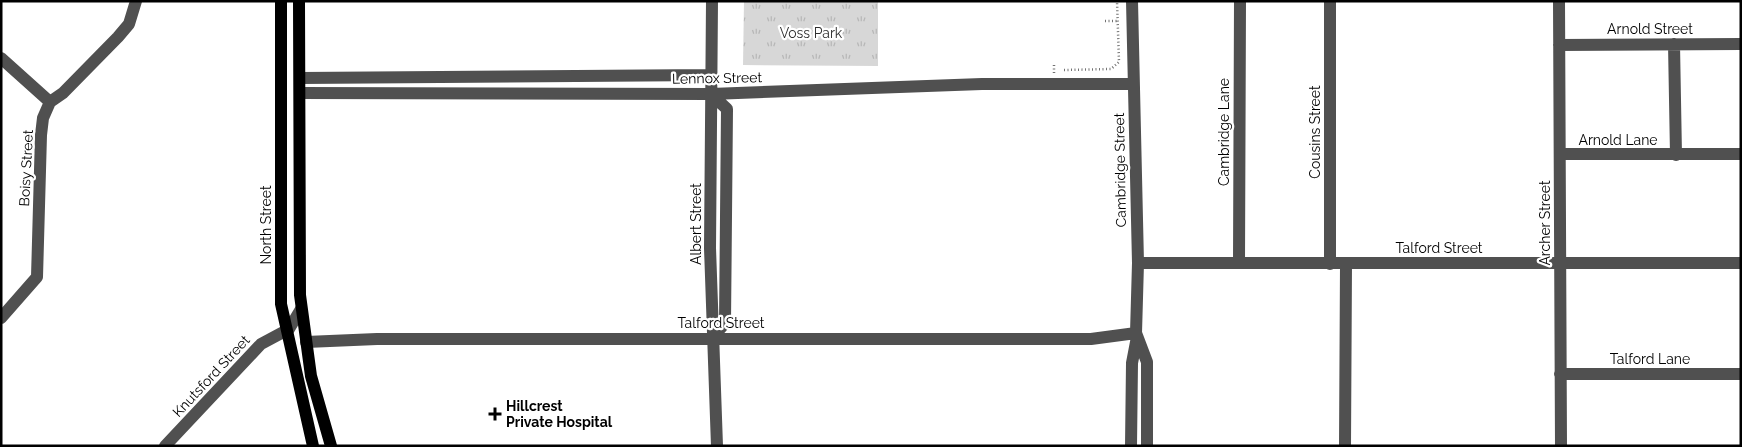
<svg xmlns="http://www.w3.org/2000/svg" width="1742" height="447" font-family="Raleway,sans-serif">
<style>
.park{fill:url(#park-tufts)}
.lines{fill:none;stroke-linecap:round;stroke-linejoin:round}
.path{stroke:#727272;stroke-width:2.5;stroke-dasharray:1 2.5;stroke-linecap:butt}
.minor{stroke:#505050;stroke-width:12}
.major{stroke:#000;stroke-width:12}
.poi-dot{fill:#000;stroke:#fff;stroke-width:2}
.labels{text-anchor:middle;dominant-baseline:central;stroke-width:4.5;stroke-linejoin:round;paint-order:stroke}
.street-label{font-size:14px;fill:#000;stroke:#fff}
.park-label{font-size:14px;fill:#2e2e2e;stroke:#fff}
.poi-label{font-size:14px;font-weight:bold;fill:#000;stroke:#fff;text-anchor:start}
</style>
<defs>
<pattern id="park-tufts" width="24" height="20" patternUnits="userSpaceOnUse" patternTransform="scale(1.25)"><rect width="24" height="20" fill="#d7d7d7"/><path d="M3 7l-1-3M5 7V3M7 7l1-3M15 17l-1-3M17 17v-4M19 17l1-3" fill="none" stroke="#b7b7b7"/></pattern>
</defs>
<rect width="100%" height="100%" fill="#fff"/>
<path class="park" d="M744 1H878V66L743 65Z"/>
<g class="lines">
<path class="path" d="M1105 21H1118
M1064 70 1111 69 1119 62 1117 1
M1054 73V63"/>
<path class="minor" d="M712 1 710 248 717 446
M1132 1 1138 263 1136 333 1147 362V446
M1559 1 1561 446
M1674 44 1676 155
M1559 45 1741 44
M1 58 50 102
M300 78 711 75
M300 93 711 94 982 84H1133
M711 94 727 109 725 323 712 338
M1560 154H1741
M1138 263H1741
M1239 263 1240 1
M1330 264V1
M1 318 37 277 41 135 43 118 50 102 63 93 118 37 129 24 136 1
M306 342 377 339H1091L1136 333
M1560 374H1741
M165 446 261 344 289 329 301 309
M1131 446 1132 363 1137 337
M1345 446 1346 264"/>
<path class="major" d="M281 1V304L313 446
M299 1 300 295 311 376 331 446"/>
</g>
<path class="poi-dot" d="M492.5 406.5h5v5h5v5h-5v5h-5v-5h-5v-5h5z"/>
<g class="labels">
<g class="street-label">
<text x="1650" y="29">Arnold Street</text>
<text transform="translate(717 78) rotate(-1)">Lennox Street</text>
<text transform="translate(1224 132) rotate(-90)">Cambridge Lane</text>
<text transform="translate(1315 132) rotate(-90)">Cousins Street</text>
<text x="1618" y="140">Arnold Lane</text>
<text transform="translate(26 168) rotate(-87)">Boisy Street</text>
<text transform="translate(1120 170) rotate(-91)">Cambridge Street</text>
<text transform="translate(1545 223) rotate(-90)">Archer Street</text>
<text transform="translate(696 224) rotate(-90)">Albert Street</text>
<text transform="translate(266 225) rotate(-90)">North Street</text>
<text x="1439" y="248">Talford Street</text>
<text x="721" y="323">Talford Street</text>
<text x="1650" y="359">Talford Lane</text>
<text transform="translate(211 376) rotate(-47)">Knutsford Street</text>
</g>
<g class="park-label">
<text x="811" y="33">Voss Park</text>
</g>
<g class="poi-label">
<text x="506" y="406">Hillcrest<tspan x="506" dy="16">Private Hospital</tspan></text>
</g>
</g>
<rect width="1742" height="447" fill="none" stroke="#000000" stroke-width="5"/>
</svg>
